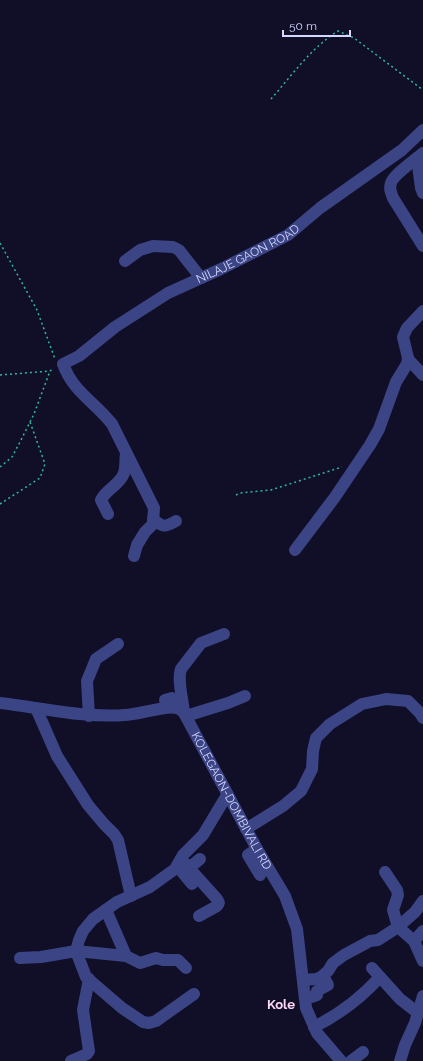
<svg xmlns="http://www.w3.org/2000/svg" width="423" height="1061" font-family="Raleway,sans-serif">
<style>
.lines{fill:none;stroke-linecap:round;stroke-linejoin:round}
.path{stroke:#30b89a;stroke-width:1.5;stroke-dasharray:2 3;stroke-linecap:butt}
.minor{stroke:#3b4485;stroke-width:12}
.labels{text-anchor:middle;dominant-baseline:central;stroke-width:3;stroke-linejoin:round;paint-order:stroke}
.street-label{font-size:12px;fill:#d5d7ff;stroke:#100f27}
.neighbourhood-label{font-size:13px;font-weight:bold;fill:#ffd7f7;stroke:#100f27}
</style>
<rect width="100%" height="100%" fill="#100f27"/>
<g class="lines">
<path class="path" d="M271 99C292 75 311 48 338 31L354 38 423 90
M0 243 37 310 55 359
M0 375 50 371 53 369
M0 467 12 457 20 442 34 414 50 371
M236 495 240 493 271 490 342 467
M0 504 40 478 45 464 30 422"/>
<g class="minor">
<path d="M423 153C416 159 393 175 391 183 389 188 391 193 393 198L423 246"/>
<path d="M417 158 421 188 423 193"/>
<path d="M125 261 140 250 153 246 173 247 179 250 201 278"/>
<path d="M408 359 423 375"/>
<path d="M108 514 101 500C106 489 120 485 124 473 126 467 125 459 126 453"/>
<path d="M153 519C163 528 165 527 176 521"/>
<path d="M295 550 335 497 370 445 379 429 396 382 407 364 408 358 403 337 407 328 423 311"/>
<path id="s1" d="M134 556 137 545 145 532 153 524 154 508 112 424C95 402 73 392 63 364L79 356 115 327 168 293 221 269 288 235 320 208 402 150 423 130"/>
<path d="M165 700 172 698 174 699 177 708"/>
<path id="s2" d="M0 703C42 708 83 718 125 715 137 715 167 705 176 708 179 708 182 711 184 713L257 849 285 896 297 929 306 1008 317 1033 341 1061"/>
<path d="M36 708 57 756 88 805 104 824 114 834 118 840 131 896"/>
<path d="M184 713C183 700 177 680 181 669L201 643 224 634"/>
<path d="M89 716 87 681 96 659 118 644"/>
<path d="M186 716 228 703 245 696"/>
<path d="M246 829 283 806 301 791 312 769 313 751 316 738 330 724 362 704 386 699 408 701 420 713 423 718"/>
<path d="M257 849 248 855 260 875"/>
<path d="M181 859 217 899 219 903 217 906 199 916"/>
<path d="M177 866 192 884"/>
<path d="M189 868 200 859"/>
<path d="M423 901 415 912 398 927 414 941 423 961"/>
<path d="M106 910 126 956 140 963 156 958 163 960H178L186 968"/>
<path d="M414 941 423 931"/>
<path d="M20 958 41 957 76 951 126 956"/>
<path d="M372 968 400 999 418 1013"/>
<path d="M303 980 316 979 321 977 328 971 333 963 344 955 370 941 378 940 398 927 393 910 398 895 397 890 385 872"/>
<path d="M194 994 156 1021 149 1023 143 1022 122 1008 86 977 76 951 79 940 83 931 93 919 117 902 150 887 175 869 183 855 203 835 227 795"/>
<path d="M311 997 317 995V991L328 985 323 976"/>
<path d="M314 1027C340 1014 361 998 380 977"/>
<path d="M71 1061 87 1054 89 1051 83 1010 89 979"/>
<path d="M351 1061 363 1052"/>
<path d="M400 1061 405 1045 415 1023 423 996"/>
</g>
</g>
<g class="labels">
<g class="street-label">
<text stroke="none"><textPath href="#s1" startOffset="442">NILAJE GAON ROAD</textPath></text>
<text stroke="none"><textPath href="#s2" startOffset="287">KOLEGAON-DOMBIVALI RD</textPath></text>
</g>
<g class="neighbourhood-label">
<text x="281" y="1004">Kole</text>
</g>
</g>
<path d="M283 30v6h67v-6" fill="none" stroke="#d5d7ff" stroke-width="2"/>
<text x="289" y="30" font-size="12" fill="#d5d7ff" stroke="#100f27" stroke-width="3" paint-order="stroke">50 m</text>
</svg>
